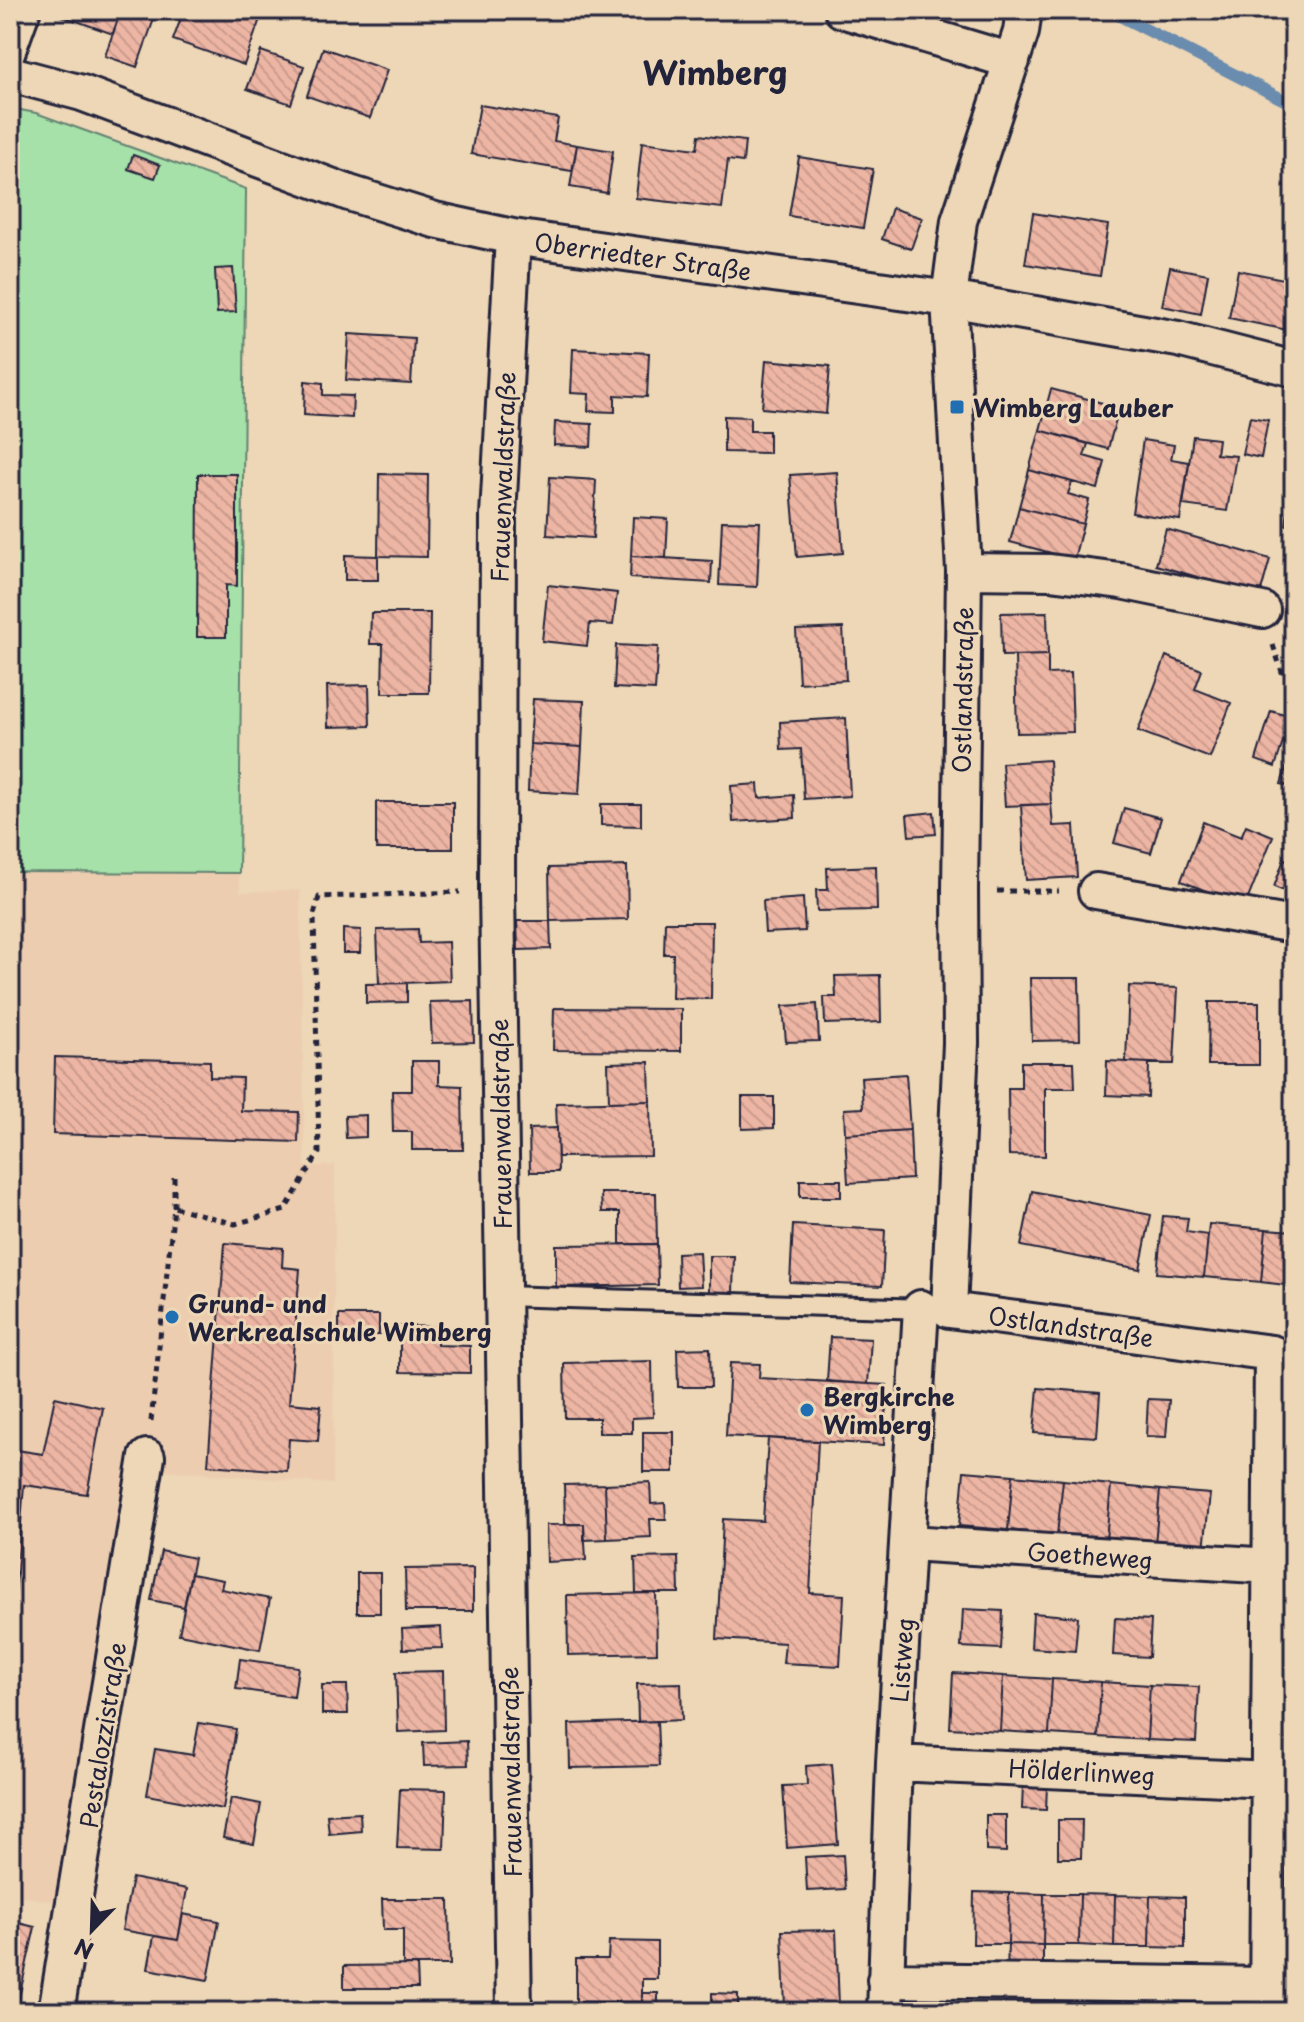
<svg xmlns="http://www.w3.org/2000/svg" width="1304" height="2022" font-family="'Playpen Sans',sans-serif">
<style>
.built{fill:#edcdb0}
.park{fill:#a5e1a8;stroke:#648272;stroke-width:2}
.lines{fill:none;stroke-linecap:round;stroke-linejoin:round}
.stream{stroke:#6b8cae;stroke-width:12}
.building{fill:url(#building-back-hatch);stroke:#22223b;stroke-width:2}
.service-casing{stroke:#22223b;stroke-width:24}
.minor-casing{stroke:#22223b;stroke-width:40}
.path{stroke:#22223b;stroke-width:5;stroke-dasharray:6 6;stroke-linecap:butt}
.service{stroke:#edd7b6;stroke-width:18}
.minor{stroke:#edd7b6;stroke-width:34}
.poi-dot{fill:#1f6fb2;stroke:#edd7b6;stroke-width:3}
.labels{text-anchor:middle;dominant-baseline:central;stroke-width:6;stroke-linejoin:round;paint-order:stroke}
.street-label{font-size:24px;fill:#22223b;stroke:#edd7b6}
.poi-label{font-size:24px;font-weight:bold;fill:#22223b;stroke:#edd7b6;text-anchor:start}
.district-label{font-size:32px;font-weight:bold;fill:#22223b;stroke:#edd7b6}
</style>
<defs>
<pattern id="building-back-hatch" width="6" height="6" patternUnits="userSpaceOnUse" patternTransform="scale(2)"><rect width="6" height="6" fill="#edb5a3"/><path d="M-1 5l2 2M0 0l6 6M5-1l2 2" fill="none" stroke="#cb9b8d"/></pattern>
</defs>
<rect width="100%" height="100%" fill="#edd7b6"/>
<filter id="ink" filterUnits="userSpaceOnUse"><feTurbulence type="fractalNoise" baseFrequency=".0125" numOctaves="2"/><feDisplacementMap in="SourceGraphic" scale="16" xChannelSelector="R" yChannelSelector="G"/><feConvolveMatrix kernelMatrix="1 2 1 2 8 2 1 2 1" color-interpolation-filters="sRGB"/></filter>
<g filter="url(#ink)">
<path class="built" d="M10 872 239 873 240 892 300 890 305 1167 335 1165 333 1484 127 1467 62 1903 10 1894Z"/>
<path class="park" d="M10 108 36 113 246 189 239 873 10 872Z"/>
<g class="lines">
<path class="stream" d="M1108 10 1294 105"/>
</g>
<path class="building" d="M58 10H121L113 34 57 14Z
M121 10 154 19 137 67 105 56Z
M184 10H263L244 65 173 40Z
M920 10H955L952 20Z
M323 48 387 70 370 118 307 96Z
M261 51 304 66 291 104 247 89Z
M480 105 558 118 554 141 577 145 572 171 471 154Z
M699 135 745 141 743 162 728 160 722 208 636 198 642 142 697 149Z
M577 145 613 151 607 193 570 187Z
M133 155 160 165 155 178 128 169Z
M799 157 873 169 863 228 789 216Z
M892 208 922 218 911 249 882 239Z
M1033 213 1108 225 1100 276 1025 264Z
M1170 267 1208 274 1201 314 1162 306Z
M233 268 236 312 217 313 215 269Z
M1238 270 1294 281 1292 331 1229 318Z
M349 334 414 338 411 384 346 380Z
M573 349 649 353 647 397 615 395V412L588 411 589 394 571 393Z
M766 360 830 366 826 414 762 408Z
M305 381 323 383V395L353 396 352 418 304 415Z
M1051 389 1106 404 1103 415 1116 419 1108 449 1040 430Z
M724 416 750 417V431H769V453L724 452Z
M1250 417 1268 420 1261 458 1242 454Z
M555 422 592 424 591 447 554 445Z
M1040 430 1088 444 1084 456 1105 462 1098 489 1029 470Z
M1193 436 1218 439 1216 454 1236 456 1227 511 1183 505Z
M1143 440 1174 445 1171 459 1189 462 1180 520 1132 513Z
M1029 470 1072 482 1068 494 1089 500 1083 524 1019 507Z
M837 472 843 553 797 557 790 475Z
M1293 472H1294V526L1286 525Z
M198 474H237V586L226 585V637H197Z
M379 474 428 475 427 557 378 556Z
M550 477 596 480 593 538 547 535Z
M1019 507 1083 524 1074 559 1010 542Z
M633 517 668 519 666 558 631 556Z
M722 521 760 522 757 587 719 585Z
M1166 529 1270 559 1260 595 1156 565Z
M345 555 378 556V580H345Z
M631 556 712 561 711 583 630 578Z
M548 585 617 593 613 625 590 623 587 646 542 641Z
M1047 612 1048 655 1002 656 1001 613Z
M371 613H430L429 693H382L383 644H370Z
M843 628 846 680 799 683 796 630Z
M616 645 658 647 655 690 614 688Z
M1048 655V674L1071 673 1073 732 1017 733 1015 656Z
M1166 656 1202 670 1195 689 1231 703 1210 758 1138 731Z
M369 685 370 726 328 727 327 686Z
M533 699 584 701 582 747 530 744Z
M1271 711 1291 717 1275 767 1256 760Z
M846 718 850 796 804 799 801 749 781 750 780 722Z
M1294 743V788L1281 784Z
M530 744 582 747 579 794 528 791Z
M1049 760 1051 804 1005 806 1002 763Z
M758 784 759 798 794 795 795 818 733 822 731 786Z
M376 802H453V849H376Z
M601 804H641V826L601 825Z
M1051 804 1053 826 1074 825 1077 877 1026 880 1021 805Z
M1124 808 1161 818 1151 853 1114 843Z
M934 812 936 834 909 836 907 815Z
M1203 822 1241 837 1246 825 1273 836 1245 906 1181 881Z
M1284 859 1294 862V895L1274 887Z
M627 866 628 919 550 921 549 868Z
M876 866 877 910 817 911 816 890H828L827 868Z
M803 898 805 931 765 933 763 901Z
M517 921H550L551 949 518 950Z
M665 922H712L711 999 672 998 673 954H664Z
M343 929 361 930 360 953H343Z
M418 929 419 943 448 942 450 981 379 984 377 930Z
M880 975 881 1022 825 1024 824 997H836L835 976Z
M1030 978H1079L1080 1040 1032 1041Z
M407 983V1002L366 1003V984Z
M1129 986 1178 988 1174 1064 1126 1062Z
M473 1001 474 1042 432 1043 430 1002Z
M1209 1002H1259V1065H1208Z
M817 1004 819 1041 786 1042 783 1006Z
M554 1008 681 1009V1051L553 1050Z
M55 1057 210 1061V1077L242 1078 241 1111 299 1112 298 1142 53 1134Z
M412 1061H439V1085L462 1086 463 1150H412V1132H393L392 1091H412Z
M1107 1061 1149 1063 1148 1097 1106 1095Z
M649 1062 650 1101 609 1102 608 1063Z
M1021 1062H1074L1075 1088H1045V1156L1009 1155 1008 1088H1021Z
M906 1074 910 1130 845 1134 844 1109 863 1108 861 1077Z
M742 1097H774V1128L742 1129Z
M650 1101 651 1156 558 1157 556 1103Z
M366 1115V1137L346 1138 345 1116Z
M557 1128 558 1172H530L529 1129Z
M910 1130 912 1179 848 1183 845 1134Z
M800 1180H841V1197H800Z
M1032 1191 1151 1215 1140 1269 1021 1246Z
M601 1193H656L657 1244H620V1212H602Z
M1163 1216 1188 1218 1186 1232 1208 1235 1204 1277 1157 1273Z
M1209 1224 1266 1229 1261 1282 1204 1277Z
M793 1225 885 1230 882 1286 790 1282Z
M1266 1229 1294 1231V1286L1261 1282Z
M225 1243 283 1248 282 1267 300 1269 289 1403 321 1406 318 1441 289 1439 287 1471 208 1465Z
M657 1244 658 1285 556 1287V1245Z
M699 1252 701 1286 678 1287 677 1253Z
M709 1256H734L733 1293H709Z
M339 1315H379V1335H339Z
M400 1326 438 1327 437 1345 470 1346V1373L400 1372Z
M830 1337 871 1339 868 1384 827 1381Z
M710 1348 711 1387H678L677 1349Z
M652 1361 653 1417 632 1418V1433H599V1418H565L564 1363Z
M730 1363 760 1364 759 1378 887 1385 884 1445 726 1436Z
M1038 1388 1100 1393 1097 1437 1034 1433Z
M55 1397 103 1408 87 1494 24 1485 10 1660V1449L43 1454Z
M1148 1399 1169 1400 1166 1437 1146 1436Z
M643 1432H674V1472H643Z
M768 1438 818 1441 810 1593 844 1595 840 1666 783 1663 785 1643 717 1639 723 1519 763 1521Z
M964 1471 1013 1475 1008 1530 959 1526Z
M1013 1475 1063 1480 1057 1535 1008 1530Z
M1063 1480 1111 1485 1106 1540 1057 1535Z
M650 1482 651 1504 665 1503 666 1519H650L651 1537 607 1539 605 1484Z
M605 1484 607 1539 584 1540V1524H565L564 1485Z
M1111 1485 1160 1490 1155 1544 1106 1540Z
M1160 1490 1210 1494 1204 1549 1155 1544Z
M584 1524 586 1560 547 1562 546 1525Z
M161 1551 194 1558 184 1607 151 1600Z
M678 1557 679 1593H636L635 1558Z
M473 1568V1611H406L405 1569Z
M357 1573H380V1613H357Z
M191 1574 223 1580 221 1589 270 1599 260 1650 179 1634Z
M656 1593 657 1653 568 1655 567 1595Z
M963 1609 1003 1611 1001 1649 961 1647Z
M1033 1613 1078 1617 1075 1651 1031 1648Z
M1115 1618 1151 1620 1149 1657 1113 1655Z
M441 1627 442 1648 403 1649 402 1629Z
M240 1659 298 1667 294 1697 236 1689Z
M443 1671 444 1730 398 1732 396 1672Z
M953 1673 1003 1676 1000 1731 950 1728Z
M1003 1676 1052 1679 1049 1734 1000 1731Z
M1052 1679 1101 1682 1098 1737 1049 1734Z
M1101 1682 1150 1685 1147 1740 1098 1737Z
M681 1683 682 1720 638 1722 637 1684Z
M322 1685H347L348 1714H322Z
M1150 1685 1199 1687 1196 1742 1147 1740Z
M657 1721 659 1766 570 1768 569 1724Z
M199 1723 236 1729 223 1809 147 1795 155 1749 193 1755Z
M467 1741 468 1765 424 1766 423 1743Z
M832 1764 838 1844 787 1848 783 1786 807 1785 806 1766Z
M1023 1784 1047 1785 1046 1810 1022 1809Z
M400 1789 446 1790 444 1849 397 1848Z
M231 1798 261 1804 254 1844 223 1838Z
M360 1813 361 1831 329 1834 327 1815Z
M986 1815H1006V1852L986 1851Z
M1058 1820H1082L1081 1858H1058Z
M843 1855 845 1889 807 1891 805 1857Z
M132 1878 187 1889 178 1940 122 1930Z
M974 1892 1009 1893 1008 1944H973Z
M1009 1893 1044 1894 1043 1945 1008 1944Z
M1044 1894H1080L1079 1945H1043Z
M1080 1894 1115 1895 1114 1947 1079 1945Z
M1115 1895 1150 1896 1149 1947H1114Z
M1150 1896 1185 1897V1948L1149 1947Z
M382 1899H449L450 1965H403V1930H383Z
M183 1914 219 1921 208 1980 148 1969 154 1936 178 1940Z
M10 1921 35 1927 18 2002 10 2000Z
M836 1930 839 2006 785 2008 782 1931Z
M609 1941 657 1942V1979H642V2002H576V1959H608Z
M1008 1944 1043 1945V1973L1007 1972Z
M417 1965 418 1988H344V1966Z
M642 1993H658V2012H611V2002H642Z
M712 1993 738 1994V2012H712Z
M1083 2001V2012H1047V2002Z"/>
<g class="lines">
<g class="service-casing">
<path id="service" d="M10 68 31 10
M502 1296 927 1309"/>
</g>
<g class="minor-casing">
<path id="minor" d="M842 10 1012 61
M1024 10 1021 32 959 221 949 299 964 571 960 890 961 1043 949 1310 1272 1353 1267 2012
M10 74 82 93 349 193 435 220 513 237 949 299 1178 339 1294 369
M513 237 498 516 497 891 514 2012
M964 571 1050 572 1121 581 1262 610
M1096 891 1294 925
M909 1543 1271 1566
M894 1763 1270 1780
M885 1980 1266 1985
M56 2012 147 1457
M885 2012 894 1763 921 1308"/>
</g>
<path class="path" d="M1273 645 1284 678 1294 681
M997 891H1059
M174 1207V1175
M151 1421 174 1207 235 1224 285 1210 319 1153 314 915 319 897 460 892"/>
<use href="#service" class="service"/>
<use href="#minor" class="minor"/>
</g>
</g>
<g class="poi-dot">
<rect x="949" y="399" width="16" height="16" rx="4"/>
<circle cx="172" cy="1317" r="8"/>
<circle cx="807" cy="1410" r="8"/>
</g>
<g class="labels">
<g class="street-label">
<text transform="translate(643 256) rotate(8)">Oberriedter Straße</text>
<text transform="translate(502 477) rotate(-88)">Frauenwaldstraße</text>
<text transform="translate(962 690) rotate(-89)">Ostlandstraße</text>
<text transform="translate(500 1124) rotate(-91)">Frauenwaldstraße</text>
<text transform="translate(1071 1326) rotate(8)">Ostlandstraße</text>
<text transform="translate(1090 1555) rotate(4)">Goetheweg</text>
<text transform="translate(901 1660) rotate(-86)">Listweg</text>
<text transform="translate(102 1735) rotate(-81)">Pestalozzistraße</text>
<text transform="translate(1082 1771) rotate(3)">Hölderlinweg</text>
<text transform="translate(510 1772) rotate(-91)">Frauenwaldstraße</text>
</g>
<g class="poi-label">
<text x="973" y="407">Wimberg Lauber</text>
<text x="188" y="1303">Grund- und<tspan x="188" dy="28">Werkrealschule Wimberg</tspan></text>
<text x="823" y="1396">Bergkirche<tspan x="823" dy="28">Wimberg</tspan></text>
</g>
<g class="district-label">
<text x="715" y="72">Wimberg</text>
</g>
</g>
<rect width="1304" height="2022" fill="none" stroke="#edd7b6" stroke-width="40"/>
<rect x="20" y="20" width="1264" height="1982" fill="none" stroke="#22223b" stroke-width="3" filter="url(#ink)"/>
<g transform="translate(92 1930) rotate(203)" stroke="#edd7b6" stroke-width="6" paint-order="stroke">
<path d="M0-6L14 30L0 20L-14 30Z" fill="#22223b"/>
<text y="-12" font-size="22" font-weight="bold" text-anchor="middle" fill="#22223b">N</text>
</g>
</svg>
